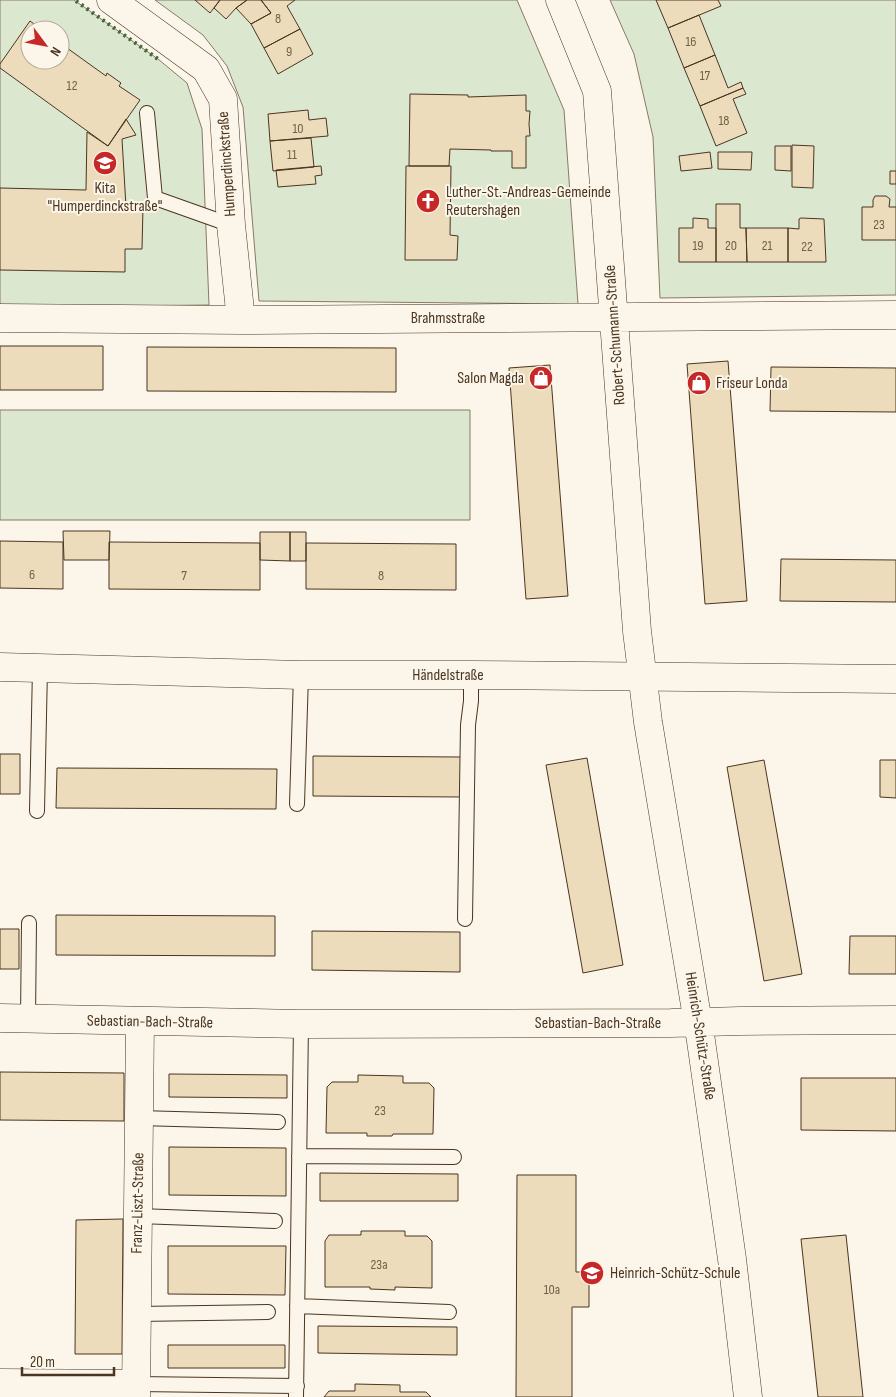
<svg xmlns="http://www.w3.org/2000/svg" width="896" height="1397" font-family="'Sofia Sans Condensed',sans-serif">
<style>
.green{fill:#dce7d0;stroke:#887966;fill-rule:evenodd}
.building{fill:#ecdcbc;stroke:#4a3520}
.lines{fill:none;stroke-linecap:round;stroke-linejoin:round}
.service-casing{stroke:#4a3520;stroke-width:16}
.minor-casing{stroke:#4a3520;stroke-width:29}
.tertiary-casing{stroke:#4a3520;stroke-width:29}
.service{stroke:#fbf6e9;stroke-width:14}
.minor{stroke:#fbf6e9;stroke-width:28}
.tertiary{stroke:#fbf6e9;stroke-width:28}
.hedge{stroke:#436837;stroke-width:4;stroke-dasharray:2.5 4;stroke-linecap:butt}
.labels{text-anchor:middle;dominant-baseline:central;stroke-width:4;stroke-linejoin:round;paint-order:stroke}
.number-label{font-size:14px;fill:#725f47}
.street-label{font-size:16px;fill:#4a3520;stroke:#fbf6e9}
.poi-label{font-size:16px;fill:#4a3520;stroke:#fbf6e9;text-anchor:start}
</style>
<rect width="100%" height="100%" fill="#fbf6e9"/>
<path class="green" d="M0 0H74L158 59 187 83 202 129 209 305 0 307ZM30 30H60V60H30Z
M155 0H517L564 110 578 304 259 301 243 107 227 66 203 35Z
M610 0H896V295L660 298 653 137 634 54Z
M0 410H470V520H0Z"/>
<path class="building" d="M195 0H220L210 13Z
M220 0H247L236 8 226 19 214 8Z
M247 0H261L271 13 251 24 236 8Z
M261 0H295L287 6 300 29 264 48 251 24 271 13Z
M656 0H718L721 6 668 28Z
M699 15 715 55 684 68 668 28Z
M30 21 42 30H30V60H60V43L106 76 107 73 121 83 119 86 140 100 108 146 0 68V64Z
M300 29 313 54 278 74 264 48Z
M715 55 728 88 741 82 743 88 700 106 684 68Z
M743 88 746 94 733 99 747 133 716 146 700 106Z
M410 94 468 95V97L526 95V111H530L529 124 530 136H526V168H512V151H491V150L450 149 449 166H409Z
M308 110 309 120 326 118 328 136 270 141 268 114Z
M126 119 136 135 122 139 126 207H143L142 249H125V272L0 270V188L86 190 87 132 108 146Z
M311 138 314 167 273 171 270 141Z
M792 145 814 146 813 188 792 187Z
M775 146H791V171L775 170Z
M710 152 712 168 681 171 679 156Z
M718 152H752L751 170 718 169Z
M321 166 322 175 315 176 316 184 278 187 276 170Z
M406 166H451L450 235 458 236 457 260H405Z
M890 171H896V184H890Z
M875 196H886L890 199 889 207H896V240H862V207H873V200Z
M716 204H740V228H746L747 262H716Z
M693 218 708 219V228H716V262H679V228H693Z
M801 218 824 219 826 262H788V228L799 229V219Z
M746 228H788V262H747Z
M0 346H103V390H0Z
M147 347 396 348V392L147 391Z
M728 361 747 601 705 604 687 364Z
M550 365 568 596 526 599 509 368Z
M771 367 896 368V412L770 411Z
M63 531H110L109 560H64Z
M260 532H290V561L260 560Z
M290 532H306V561H290Z
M0 541 63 542V589L0 588Z
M109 542 260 543V590L109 589Z
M306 543 456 544V590L306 589Z
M781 559 896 560V602L780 601Z
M0 754H20V794H0Z
M313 756 461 757V797L313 796Z
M587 758 623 965 583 973 546 765Z
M764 760 802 974 764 981 727 767Z
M880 760H896V798L880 797Z
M57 768 277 769 276 809 56 808Z
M56 915 275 916V956L56 955Z
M0 929H19V969H0Z
M312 931 460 932V972L312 970Z
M850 936H896V974H849Z
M0 1072 124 1073V1121L0 1120Z
M169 1074 287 1075V1098L169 1097Z
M358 1075 403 1076V1083H429L434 1088 433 1134H393L392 1136H367V1133H326L327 1087 332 1082H358Z
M801 1078H896V1131L801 1130Z
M169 1147 286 1148V1196L169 1195Z
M320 1173 458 1174V1201H320Z
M517 1175H576V1272H589V1307H572V1397H516Z
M123 1219 122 1354H75L76 1220Z
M361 1231H405V1236H427L432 1241V1288L395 1287V1290L370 1289V1287H325V1241L329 1235H361Z
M846 1235 863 1397H818L801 1239Z
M168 1246H286L285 1295 168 1294Z
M318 1326 457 1327V1355L318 1353Z
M168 1345H285V1368H168Z
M355 1384 400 1385V1392H426L431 1397H324L329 1391H355Z"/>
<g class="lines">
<g class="service-casing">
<path id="service" d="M147 113 155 198 231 225
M297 804 301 675
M37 811 40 668
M465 919 468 725 471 701V675
M28 1019 29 923
M139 1118 278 1122
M299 1156 454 1157
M138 1216 275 1221
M297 1306 449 1312
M137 1314 268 1312
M136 1384 297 1386
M296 1397 301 1024"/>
</g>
<g class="minor-casing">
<path id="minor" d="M111 0 206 69 223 99 231 225 241 320
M560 0 597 91 637 631 648 722 701 1041 732 1259 748 1397
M0 318 241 320 896 315
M0 1018 301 1024 671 1023 740 1021 896 1020
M0 1383 136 1384
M136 1397 140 1022"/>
</g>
<g class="tertiary-casing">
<path id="tertiary" d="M0 667 301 675H471L896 679"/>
</g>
<use href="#service" class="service"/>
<use href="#minor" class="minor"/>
<use href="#tertiary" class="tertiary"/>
<path class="hedge" d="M76 1 158 59"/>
</g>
<defs>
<g id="school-disc" transform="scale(1.25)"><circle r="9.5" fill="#c62828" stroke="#fbf6e9"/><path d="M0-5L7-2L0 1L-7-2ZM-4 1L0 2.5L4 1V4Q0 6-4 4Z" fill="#fff"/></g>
<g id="church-disc" transform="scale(1.25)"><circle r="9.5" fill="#c62828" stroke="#fbf6e9"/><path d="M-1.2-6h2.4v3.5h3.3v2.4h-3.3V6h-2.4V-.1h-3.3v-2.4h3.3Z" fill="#fff"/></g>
<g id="shop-disc" transform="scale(1.25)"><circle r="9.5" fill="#c62828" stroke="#fbf6e9"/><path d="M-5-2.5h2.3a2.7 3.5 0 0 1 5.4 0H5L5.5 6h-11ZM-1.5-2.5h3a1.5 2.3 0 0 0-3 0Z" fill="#fff"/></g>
</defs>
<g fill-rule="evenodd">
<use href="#school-disc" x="105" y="163"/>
<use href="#church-disc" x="428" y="201"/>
<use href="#shop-disc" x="541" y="378"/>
<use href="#shop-disc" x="699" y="383"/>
<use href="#school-disc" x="592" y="1273"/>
</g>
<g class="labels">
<g class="number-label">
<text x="278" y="18">8</text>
<text x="691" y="41">16</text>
<text x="289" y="51">9</text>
<text x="705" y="75">17</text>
<text x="72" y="85">12</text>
<text x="724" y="120">18</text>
<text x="298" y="128">10</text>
<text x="292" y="154">11</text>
<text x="879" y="224">23</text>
<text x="698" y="245">19</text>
<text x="731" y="245">20</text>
<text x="767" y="245">21</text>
<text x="807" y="246">22</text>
<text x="32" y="574">6</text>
<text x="184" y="575">7</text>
<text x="381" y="575">8</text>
<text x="380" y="1110">23</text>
<text x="379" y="1264">23a</text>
<text x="552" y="1289">10a</text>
</g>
<g class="street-label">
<text transform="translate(227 164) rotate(-94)">Humperdinckstraße</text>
<text x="448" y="318">Brahmsstraße</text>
<text transform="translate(615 335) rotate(-94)">Robert-Schumann-Straße</text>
<text x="448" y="675">Händelstraße</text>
<text transform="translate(150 1022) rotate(1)">Sebastian-Bach-Straße</text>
<text x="598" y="1023">Sebastian-Bach-Straße</text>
<text transform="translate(700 1036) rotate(81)">Heinrich-Schütz-Straße</text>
<text transform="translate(138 1203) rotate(-89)">Franz-Liszt-Straße</text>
</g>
<g class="poi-label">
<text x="105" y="188" text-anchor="middle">Kita<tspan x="105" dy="18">"Humperdinckstraße"</tspan></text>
<text x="446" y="192">Luther-St.-Andreas-Gemeinde<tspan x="446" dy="18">Reutershagen</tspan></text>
<text x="524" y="378" text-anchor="end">Salon Magda</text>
<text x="716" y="383">Friseur Londa</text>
<text x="610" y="1273">Heinrich-Schütz-Schule</text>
</g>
</g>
<g transform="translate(45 45) rotate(122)"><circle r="24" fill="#fbf6e9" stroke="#b4a999"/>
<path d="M0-4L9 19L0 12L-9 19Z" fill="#c62828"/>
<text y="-8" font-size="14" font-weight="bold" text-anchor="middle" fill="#4a3520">N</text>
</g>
<path d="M22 1367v8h92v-8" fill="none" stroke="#4a3520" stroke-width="2.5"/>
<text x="30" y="1367" font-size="15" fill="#4a3520" stroke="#fbf6e9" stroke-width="4" paint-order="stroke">20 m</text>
</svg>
